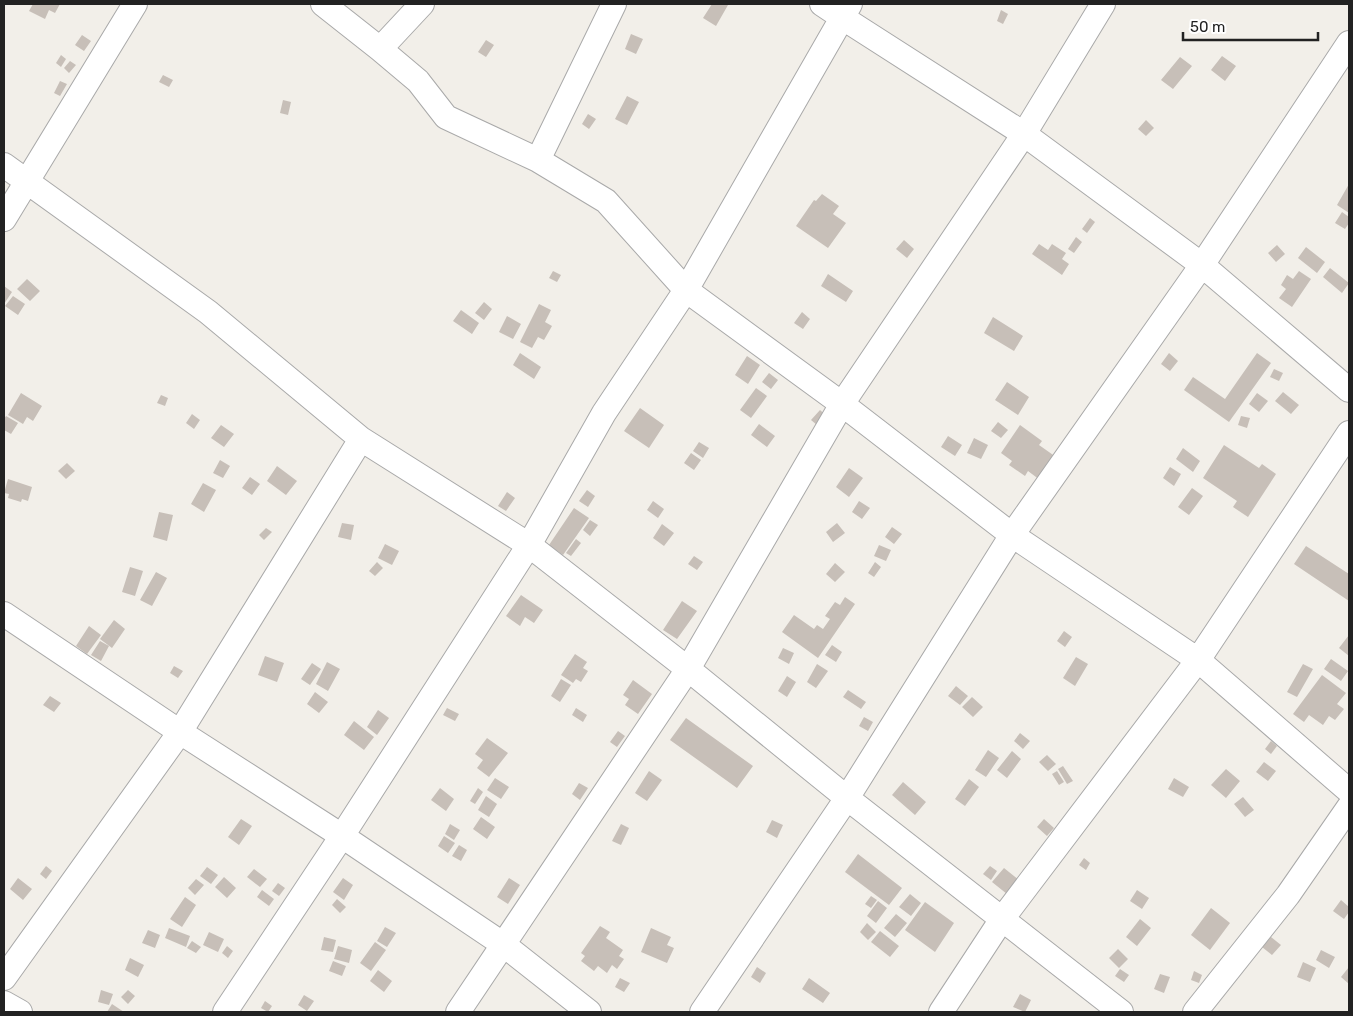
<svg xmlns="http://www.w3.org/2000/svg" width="1353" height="1016" font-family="Rubik,sans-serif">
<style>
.building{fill:#c7bfb8}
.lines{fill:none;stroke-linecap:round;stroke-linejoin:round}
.minor-casing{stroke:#a9a9a9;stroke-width:26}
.minor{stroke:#fff;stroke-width:24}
</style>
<rect width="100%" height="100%" fill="#f2efe9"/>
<path class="building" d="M33 4H60L55 13 49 10 45 19 29 11Z
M712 4H725L728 5 716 26 703 18Z
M1001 10 1008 14 1003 24 997 21Z
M631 34 643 39 636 54 625 49Z
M82 35 91 41 84 51 75 45Z
M486 40 494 45 486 57 478 52Z
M61 55 66 59 61 67 56 63Z
M1222 56 1236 66 1225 81 1211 70Z
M1180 57 1192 66 1173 89 1161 80Z
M70 61 76 65 69 73 64 68Z
M163 75 173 80 169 87 159 82Z
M60 81 67 84 60 96 54 93Z
M627 96 639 102 627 125 615 119Z
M283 100 291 102 288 115 280 113Z
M588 114 596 119 589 129 582 124Z
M1146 120 1154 128 1146 136 1138 129Z
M1349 184V213L1337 205Z
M822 194 839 206 833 214 846 223 828 248 796 226 814 200 816 201Z
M1342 212 1349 217V223L1345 229 1335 223Z
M1090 218 1095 222 1087 233 1082 229Z
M1076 237 1082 242 1074 253 1068 249Z
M904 240 914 249 907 258 896 249Z
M1039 244 1048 250 1052 244 1066 253 1062 259 1069 264 1062 275 1032 254Z
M1277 245 1285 254 1276 262 1268 253Z
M1306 247 1325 262 1317 273 1298 258Z
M1330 268 1349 283 1342 293 1323 277Z
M553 271 561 275 557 282 549 278Z
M1299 271 1311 279 1292 307 1279 298 1286 289 1281 285 1287 275 1293 279Z
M828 274 853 291 846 302 821 286Z
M27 279 40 291 30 301 17 289Z
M4 286 12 292 4 304Z
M13 296 25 304 18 315 5 306Z
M484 302 492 309 484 320 475 313Z
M539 304 551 310 545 322 552 326 544 340 538 337 532 348 520 342Z
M461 310 479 323 472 334 453 321Z
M802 312 810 319 803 329 794 323Z
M507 316 521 324 513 339 499 332Z
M993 317 1023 336 1014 351 984 333Z
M520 353 541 367 534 379 513 365Z
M1169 353 1178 361 1170 371 1161 364Z
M1257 353 1271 363 1229 422 1184 390 1193 377 1225 399Z
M747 356 760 365 748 384 735 375Z
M1274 369 1283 373 1279 381 1270 377Z
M769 373 778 380 771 389 762 382Z
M1007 382 1029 397 1018 415 995 400Z
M756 388 767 396 751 418 740 410Z
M1283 392 1299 405 1291 414 1275 401Z
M21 393 42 406 33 421 27 417 23 424 8 415Z
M1257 393 1268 401 1259 412 1249 404Z
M161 395 168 398 165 406 157 403Z
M640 408 664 425 649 448 624 431Z
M820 410 831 420 823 430 811 420Z
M192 414 200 420 194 429 186 423Z
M6 416 18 423 11 434 4 430V419Z
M1241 416 1250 418 1247 428 1238 425Z
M998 422 1008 430 1001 438 991 431Z
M759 424 775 436 767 447 751 435Z
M221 425 234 434 224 447 211 438Z
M1020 425 1042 441 1039 445 1056 457 1040 480 1028 471 1025 476 1009 465 1012 461 1001 453Z
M948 436 962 445 955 456 941 447Z
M974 438 988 445 981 459 967 453Z
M699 442 709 448 703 458 693 451Z
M1224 445 1259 468 1262 464 1276 474 1248 517 1233 507 1237 501 1203 478Z
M1183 448 1200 461 1193 472 1176 459Z
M691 453 701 460 694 470 684 463Z
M220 460 230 466 223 478 213 473Z
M67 463 75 471 66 479 58 471Z
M277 466 297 481 286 495 267 481Z
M1170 467 1181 474 1174 486 1163 478Z
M849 468 863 478 849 497 836 487Z
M250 477 260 484 252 495 242 488Z
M8 479 32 487 28 501 22 499 21 502 8 498 9 494 4 493Z
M203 483 216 490 204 512 191 504Z
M1192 488 1203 496 1189 515 1178 507Z
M587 490 595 496 588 507 579 501Z
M507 492 515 498 506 511 498 506Z
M653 501 664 509 658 518 647 510Z
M859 501 870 508 862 519 852 512Z
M574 508 589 518 563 555 549 545Z
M159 512 173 515 167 541 153 537Z
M590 520 598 525 590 536 583 530Z
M342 523 354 525 351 540 338 537Z
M837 523 845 533 833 542 826 532Z
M662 524 674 533 664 546 653 538Z
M892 527 902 534 894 544 885 537Z
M266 528 272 532 264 540 259 535Z
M576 539 581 543 571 556 566 553Z
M385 544 399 551 392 565 378 558Z
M879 545 891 550 886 561 874 556Z
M1306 546 1349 574V601L1294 564Z
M694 556 703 562 697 570 688 564Z
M377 562 383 568 375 576 369 571Z
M875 562 881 567 874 577 868 573Z
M835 563 845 572 835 582 826 574Z
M130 567 143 571 135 596 122 592Z
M156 572 167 578 152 606 140 600Z
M521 595 543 610 534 623 525 617 520 626 506 616Z
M845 597 855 604 818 658 782 632 794 615 814 629 817 625 823 629 830 619 825 616 835 602 840 605Z
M682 601 697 611 677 639 663 630Z
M114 620 125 629 112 648 100 639Z
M89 626 101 635 87 654 76 646Z
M1064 631 1072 637 1065 647 1057 641Z
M1349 635V656L1339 648Z
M100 641 109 646 101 661 91 655Z
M832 645 842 652 836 662 825 655Z
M783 648 794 653 789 664 778 658Z
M575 654 587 662 583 668 588 671 581 682 576 679 573 683 561 675Z
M265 656 284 663 277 682 258 675Z
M1076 657 1088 664 1075 686 1063 678Z
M1331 659 1348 671 1341 681 1324 669Z
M327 662 340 669 328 691 316 684Z
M312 663 321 669 310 685 301 679Z
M817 664 828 671 816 688 807 682Z
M1303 664 1313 669 1297 697 1287 692Z
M174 666 183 671 178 678 170 673Z
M1322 675 1346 693 1337 704 1344 709 1335 720 1329 716 1323 725 1309 715 1304 722 1293 714Z
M787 676 796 682 787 697 778 691Z
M561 679 571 685 560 702 551 696Z
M633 680 652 694 638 714 625 705 629 699 623 695Z
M956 686 968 696 960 705 948 696Z
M848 690 866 702 861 709 843 697Z
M315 692 328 702 319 713 307 704Z
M50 696 61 703 54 712 43 705Z
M972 697 983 707 973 717 962 707Z
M447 708 459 714 455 721 443 715Z
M576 708 587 715 583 722 572 715Z
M378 710 389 718 377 735 367 727Z
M864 717 873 722 868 731 859 726Z
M686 718 753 766 737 788 670 740Z
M354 721 374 737 364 750 344 735Z
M618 731 625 736 617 747 610 742Z
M1020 733 1030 741 1023 749 1014 741Z
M487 738 508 753 489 777 477 768 483 760 475 754Z
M1271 741 1277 746 1271 754 1265 749Z
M988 750 999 758 986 777 975 770Z
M1012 751 1021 759 1007 778 997 770Z
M1047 755 1056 764 1048 771 1039 762Z
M1264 762 1276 771 1268 781 1256 772Z
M1063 766 1073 781 1067 784 1058 769Z
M1226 769 1240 781 1226 798 1211 785Z
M649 771 662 780 647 801 635 793Z
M1057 771 1064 782 1059 785 1052 774Z
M495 778 509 787 501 799 487 790Z
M1174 778 1189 787 1183 797 1168 789Z
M969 779 979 787 965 806 955 799Z
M903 782 926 802 915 815 892 795Z
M579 783 588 788 580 800 572 794Z
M440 788 454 799 446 811 431 800Z
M478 788 483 792 475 804 470 801Z
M486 796 497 804 489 817 478 810Z
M1243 797 1254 810 1245 817 1234 804Z
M481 817 495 827 487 839 473 829Z
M241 819 252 826 239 845 228 837Z
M1044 819 1054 828 1047 836 1037 827Z
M772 820 783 825 777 838 766 832Z
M450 824 460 830 454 840 445 834Z
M621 824 629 828 621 845 612 841Z
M444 836 455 843 448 853 438 846Z
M459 845 467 850 461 861 452 856Z
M858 854 902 888 889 905 845 872Z
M1084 858 1090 863 1086 870 1079 865Z
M46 866 52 871 46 879 40 874Z
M990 866 997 871 991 880 983 874Z
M207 867 218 875 211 884 200 876Z
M1004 868 1019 880 1007 894 992 882Z
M254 869 267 879 260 887 247 877Z
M224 877 236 888 227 898 215 887Z
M18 878 32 889 23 900 10 889Z
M343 878 353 885 344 900 333 892Z
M509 878 520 885 508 904 497 897Z
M196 879 204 885 195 895 188 888Z
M278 883 285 888 279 896 272 891Z
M262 890 274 899 269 906 257 897Z
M1137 890 1149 898 1142 909 1130 901Z
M910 894 921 903 911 916 899 907Z
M871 896 877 900 871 908 865 904Z
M185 897 196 905 182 927 170 919Z
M337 899 346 907 340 913 332 905Z
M1341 900 1349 907V912L1344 919 1333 911Z
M878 901 887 908 876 923 867 916Z
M925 902 954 923 935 952 905 930Z
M1211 908 1230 923 1210 950 1191 935Z
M896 914 907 923 895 937 884 928Z
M1140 919 1151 928 1137 946 1126 937Z
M867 923 876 932 868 940 860 932Z
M600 926 610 932 606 938 623 950 619 956 624 959 617 969 612 965 607 973 598 966 594 971 581 961 585 956 581 953Z
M385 927 396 933 387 947 377 941Z
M169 928 190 936 186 947 165 938Z
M651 928 671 937 667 945 674 948 667 963 641 952Z
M148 930 160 935 155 948 142 943Z
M880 931 899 946 890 957 871 942Z
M209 932 224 939 218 952 203 945Z
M324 937 336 940 333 952 321 950Z
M1271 937 1281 945 1272 955 1262 947Z
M192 941 201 947 196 953 187 948Z
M375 942 386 950 371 971 360 963Z
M227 946 233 951 228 958 222 953Z
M338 946 352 950 349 963 334 959Z
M1118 949 1128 959 1119 968 1109 958Z
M1321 950 1335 957 1329 968 1316 960Z
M130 958 144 965 138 977 125 970Z
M333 961 346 966 342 976 329 971Z
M1303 962 1316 968 1310 982 1297 977Z
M757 967 766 973 760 983 751 977Z
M1349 967V984L1341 977Z
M1120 969 1129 975 1124 982 1115 976Z
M378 970 392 981 384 992 370 981Z
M1194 971 1202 975 1199 983 1191 980Z
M1160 974 1170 977 1164 993 1154 989Z
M620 978 630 983 624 992 615 987Z
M809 978 830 993 823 1003 802 989Z
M101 990 113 994 109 1005 98 1002Z
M128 990 135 996 128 1004 121 997Z
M1020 994 1031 1000 1025 1012 1013 1007Z
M304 995 314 1001 307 1011 298 1005Z
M265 1001 272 1006 268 1012 261 1008Z
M112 1004 124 1012H107Z"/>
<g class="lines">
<g class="minor-casing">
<path id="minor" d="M323 4 380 49 418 81 446 117 538 160 606 201 686 290 842 404 1012 535 1198 660 1349 791
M822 4 843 18 1024 134 1202 265 1349 390
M380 49 422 4
M538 160 614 4
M4 165 208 312 361 439 529 545 688 669 847 798 1121 1012
M4 219 135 4
M4 614 180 732 342 836 504 945 589 1012
M4 978 180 732 361 439
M4 1003 20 1012
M225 1012 342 836 529 545 604 413 686 290 850 4
M458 1012 688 669 842 404 1024 134 1103 4
M702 1012 847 798 1012 535 1202 265 1349 43
M941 1012 1002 919 1198 660 1349 433
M1195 1012 1288 895 1349 807"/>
</g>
<use href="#minor" class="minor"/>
</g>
<rect width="1353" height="1016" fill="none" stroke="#222222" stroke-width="10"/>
<path d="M1183 32v8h135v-8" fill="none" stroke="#222222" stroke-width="2.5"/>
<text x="1190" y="32" font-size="15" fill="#222222" stroke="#ffffff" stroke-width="4" paint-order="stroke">50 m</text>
</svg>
